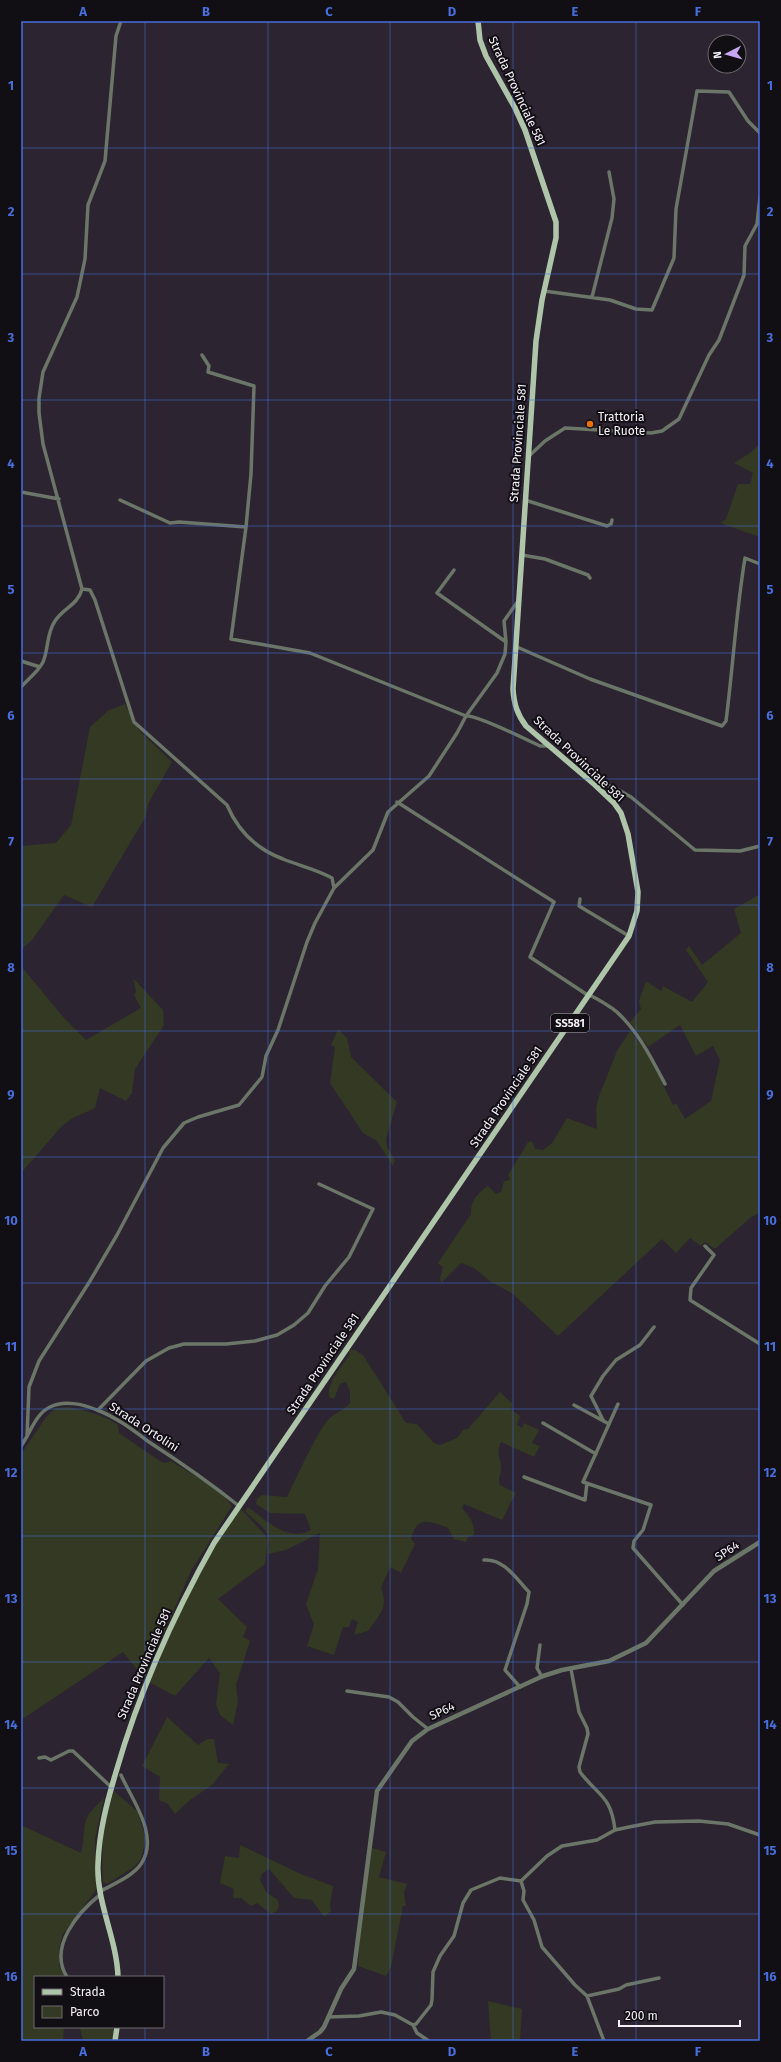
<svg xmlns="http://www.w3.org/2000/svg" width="781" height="2062" font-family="'Fira Sans',sans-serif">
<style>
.green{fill:#333922}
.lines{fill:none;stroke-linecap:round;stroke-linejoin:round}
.minor{stroke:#6b7669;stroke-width:3.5}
.tertiary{stroke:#6b7669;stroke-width:4.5}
.primary{stroke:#afc5aa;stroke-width:5.5}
.grid{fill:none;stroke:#486ede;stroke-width:1;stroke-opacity:0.55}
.food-dot{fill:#e8710a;stroke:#120f14;stroke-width:1.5}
.labels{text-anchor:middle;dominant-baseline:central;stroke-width:4;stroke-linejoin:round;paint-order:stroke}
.shield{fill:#120f14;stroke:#b1acb4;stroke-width:1}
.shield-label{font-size:11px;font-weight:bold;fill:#f5f0f8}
.street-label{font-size:12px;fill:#f5f0f8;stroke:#120f14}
.poi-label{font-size:12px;fill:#f5f0f8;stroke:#120f14;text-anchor:start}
.neatline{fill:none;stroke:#486ede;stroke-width:1.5}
.grid-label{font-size:13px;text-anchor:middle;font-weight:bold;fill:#486ede}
</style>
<rect width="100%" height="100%" fill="#2c2430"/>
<path class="green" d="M760 444V537L720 523 726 519 738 484H750L753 473 734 463 750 453Z
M125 704 138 729 172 762 148 804 146 816 92 907 64 895 32 940 21 950V846L56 843 71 825 90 727 109 710Z
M760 894V1212L750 1218 715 1249 705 1242 701 1246 690 1238 676 1253 662 1239 558 1336 513 1294 491 1282 474 1268 461 1263 441 1283 440 1279 443 1267 438 1263 471 1214C470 1202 477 1193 488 1186L496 1194 501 1192 504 1181 510 1180 508 1175 528 1142 532 1141 535 1149 543 1150 552 1143 567 1118 597 1129 596 1108 599 1096 617 1051 630 1031H631L649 1056 673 1105 676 1103 685 1119 711 1101 720 1060 713 1046 696 1056 680 1025 648 1047 630 1022 641 1009 639 1001 646 981 661 991 663 986 692 1002 708 982 686 950 689 946 702 965 741 933 734 909Z
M21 966 65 1019 86 1040 141 1008 134 995 136 992 133 978 163 1010 164 1025 135 1069 132 1093 126 1101 100 1088 95 1108 71 1119 62 1126 21 1173Z
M338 1029 347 1038 351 1057 397 1102 386 1139 387 1147 395 1160 393 1166 377 1141 363 1133 330 1083 335 1047 331 1045Z
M347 1350H355L363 1355 406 1423 417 1424 434 1443 440 1445 457 1438 463 1430 468 1429 500 1392 513 1404 511 1409 520 1416 517 1425 522 1428 524 1423 539 1430 532 1443 540 1446 534 1457 501 1442C495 1455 502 1459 501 1470 500 1478 498 1476 500 1485L516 1493 502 1520 464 1504 462 1508C471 1519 474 1521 474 1535L468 1537 466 1542 454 1539 448 1528C429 1521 417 1515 411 1539L415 1544 401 1573 390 1567 381 1588C389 1608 379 1615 368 1631L354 1635 358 1622 352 1619 349 1627H343L334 1655 307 1646 314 1625 306 1604 318 1569 320 1533 286 1550 268 1554C272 1529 262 1528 245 1511L248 1507C266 1520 288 1543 311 1530L305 1514 270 1513 256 1504 257 1499 262 1495 287 1497C295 1481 319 1427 330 1418 337 1412 344 1410 350 1403V1391L346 1382 340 1384 334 1399 329 1397C326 1383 343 1365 350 1354Z
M69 1407C85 1411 105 1415 118 1425L119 1433 160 1461 165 1463 171 1461C189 1473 220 1488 232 1506L191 1571 144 1678 123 1652 21 1720V1454L46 1417 56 1408Z
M240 1508 265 1535 268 1541 265 1564 218 1599 247 1627 243 1637 250 1641 236 1685 238 1702 233 1725 220 1715 216 1704 220 1673 209 1658 175 1696 149 1682 201 1567Z
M167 1717 198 1745 207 1739H214L218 1763 229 1764 212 1785 190 1800 175 1814 168 1804 159 1800 160 1777 142 1766Z
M114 1791 137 1811 146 1838 141 1859 134 1867 107 1884 103 1882C101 1845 103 1826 114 1791Z
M104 1798 95 1839 96 1890 63 1934 59 1948V1965L65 1977H35V2027H64L63 2041H21V1825L81 1853C84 1843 83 1833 85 1824 87 1813 97 1805 104 1798Z
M240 1845 301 1874 333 1886 330 1905 331 1911 324 1917 312 1900 294 1898 269 1869 262 1874 260 1880 267 1893 277 1899 279 1905 277 1911 271 1914 257 1903 251 1906 241 1898H233L234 1889 220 1883 225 1856 239 1858Z
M372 1848 386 1852 379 1877 407 1884 404 1893 406 1906H403L391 1967 386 1976 358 1966 360 1922Z
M488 2001 522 2009 520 2041H491Z
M72 2027H112L114 2032 112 2041H83L80 2028Z"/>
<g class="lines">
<path class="minor" d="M544 291 610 300 636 309 652 310 674 258 676 209 697 91 729 92 748 121 760 133
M592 297 612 218 614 199 609 172
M202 355 209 366 208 372 254 386 251 474 246 527 231 639 310 653 466 716C476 714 527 740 540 746H548
M528 457 545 441 565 428 651 433 662 431 679 419 709 355 719 340 744 275 745 246 757 224 760 197
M21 492 59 499
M120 500 170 523 179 522 246 527
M525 500 607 526 611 524 612 520
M522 555 545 559 588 575 590 578
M454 570 437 593 506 642
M517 647 590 679 722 726 726 721C733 667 736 612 745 558L760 564
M21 661 40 667
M21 687C28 679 38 672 43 662 49 648 46 634 55 621 63 608 78 605 82 589L43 444 39 413V398L43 372 77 297 85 259 88 205 105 161 116 36 121 21
M596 785 612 786 631 797 695 850 740 851 760 846
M397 802 554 902 530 957 589 996
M334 888 373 850 388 812 429 776 457 733 466 716 497 673 505 654 506 642 504 621 518 601
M580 899 579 906 629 936
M590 995C600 1001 613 1007 621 1016 640 1035 653 1061 665 1084
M705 1246 714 1255 691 1288 690 1300 760 1344
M618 1404 583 1482 651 1505 643 1530 634 1541 633 1548 683 1605
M574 1405 609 1424
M98 1410 146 1361 169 1348 184 1344H226L255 1341 277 1335 294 1325 308 1313 325 1286 349 1257 373 1209 319 1184
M603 1420 591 1396 603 1376 616 1360 640 1345 654 1327
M543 1423 596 1454
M27 1437 29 1387 39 1361 90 1281 117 1235 163 1148 184 1123 198 1117 239 1105 262 1077 266 1056 278 1030 307 942 315 923 334 888 332 878C316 869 300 866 283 859 256 849 238 831 227 805L134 722 95 600 90 590 82 589
M21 1446C30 1434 35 1414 50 1407 64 1400 83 1404 97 1410 116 1417 133 1430 149 1442 180 1462 210 1483 239 1506
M524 1477 585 1500 587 1483
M484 1560C504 1558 517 1580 529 1592L527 1604 505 1670 520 1687
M540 1645 537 1668 542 1677
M571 1669 579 1712 587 1728 588 1734 579 1767 580 1772C598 1796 611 1795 615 1830
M347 1691 389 1697 398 1702 413 1717 428 1729
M39 1758 45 1757 51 1760 69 1751H73L111 1787
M521 1881 524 1891 523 1900 534 1920 542 1947 575 1985 587 1996 604 2041
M101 1891C113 1884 133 1876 141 1864 160 1836 132 1800 121 1775
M67 1977C48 1947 78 1912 101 1894
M587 1996 619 1989 626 1985 659 1978
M328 2017 359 2016 381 2012 395 2015 413 2025 416 2024 431 2005 432 2000 433 1972 440 1956 454 1936 463 1903 471 1890 500 1878 521 1881 547 1856 562 1846 597 1840 615 1830 629 1827 655 1822 699 1821 728 1824 760 1835
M413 2025 417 2033 429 2041"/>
<path class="tertiary" d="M307 2041 320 2032 324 2027 341 1989 354 1969 377 1791 412 1741 428 1729 543 1676 562 1670 609 1661 646 1643 714 1571 760 1542"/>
<path class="primary" d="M118 1977C117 1939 96 1902 98 1864 99 1832 107 1802 116 1772 139 1692 173 1616 214 1543L629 936 637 911 638 892 628 834 621 813 614 803 595 785 526 726C517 714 514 704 513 689L536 341 542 300 556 238V222L525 130 515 108 486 56 480 40 478 21
M115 2041 117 2027"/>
</g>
<path class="grid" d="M145 21V1977M268 21V2041M390 21V2041M513 21V2041M636 21V2041M21 148H760M21 274H760M21 400H760M21 526H760M21 653H760M21 779H760M21 905H760M21 1031H760M21 1157H760M21 1283H760M21 1409H760M21 1536H760M21 1662H760M21 1788H760M21 1914H760M145 2027V2041"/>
<circle class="food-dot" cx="590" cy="424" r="4"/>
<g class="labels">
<rect class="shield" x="551" y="1014" width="38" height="18" rx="3"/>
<g class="shield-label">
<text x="570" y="1023">SS581</text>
</g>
<g class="street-label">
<text transform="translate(517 91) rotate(65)">Strada Provinciale 581</text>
<text transform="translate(518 443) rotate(-86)">Strada Provinciale 581</text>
<text transform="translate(579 759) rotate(43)">Strada Provinciale 581</text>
<text transform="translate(506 1097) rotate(-56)">Strada Provinciale 581</text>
<text transform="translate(323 1364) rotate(-56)">Strada Provinciale 581</text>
<text transform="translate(144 1427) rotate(33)">Strada Ortolini</text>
<text transform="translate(727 1551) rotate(-33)">SP64</text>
<text transform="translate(144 1664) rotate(-67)">Strada Provinciale 581</text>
<text transform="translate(442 1711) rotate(-25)">SP64</text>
</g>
<g class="poi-label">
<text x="598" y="417">Trattoria<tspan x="598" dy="14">Le Ruote</tspan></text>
</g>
</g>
<rect width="781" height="2062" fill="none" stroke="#120f14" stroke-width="44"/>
<rect x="34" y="1976" width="130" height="52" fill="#120f14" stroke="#6d696f"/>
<rect x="42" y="1989" width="20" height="6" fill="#afc5aa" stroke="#6d696f"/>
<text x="70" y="1996" font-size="12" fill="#f5f0f8">Strada</text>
<rect x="42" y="2006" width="20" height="12" fill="#333922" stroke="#6d696f"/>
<text x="70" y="2016" font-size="12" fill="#f5f0f8">Parco</text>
<g transform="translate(727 54) rotate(264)"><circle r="19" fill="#120f14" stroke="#6d696f"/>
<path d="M0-3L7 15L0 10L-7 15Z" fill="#c6a6f0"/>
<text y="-6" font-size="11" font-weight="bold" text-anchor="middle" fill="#f5f0f8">N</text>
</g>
<path d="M619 2020v6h121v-6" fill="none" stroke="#f5f0f8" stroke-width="2"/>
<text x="625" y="2020" font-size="12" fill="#f5f0f8" stroke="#120f14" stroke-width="3" paint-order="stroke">200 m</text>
<rect x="22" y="22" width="737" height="2018" class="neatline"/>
<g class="grid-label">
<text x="83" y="16">A</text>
<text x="206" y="16">B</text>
<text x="329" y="16">C</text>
<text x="452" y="16">D</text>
<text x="575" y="16">E</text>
<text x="698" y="16">F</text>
<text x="11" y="90">1</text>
<text x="770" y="90">1</text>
<text x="11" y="216">2</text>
<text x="770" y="216">2</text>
<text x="11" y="342">3</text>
<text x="770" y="342">3</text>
<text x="11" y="468">4</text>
<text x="770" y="468">4</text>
<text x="11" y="594">5</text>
<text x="770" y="594">5</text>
<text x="11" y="720">6</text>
<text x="770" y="720">6</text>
<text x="11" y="846">7</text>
<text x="770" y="846">7</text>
<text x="11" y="972">8</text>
<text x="770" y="972">8</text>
<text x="11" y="1099">9</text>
<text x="770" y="1099">9</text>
<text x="11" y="1225">10</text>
<text x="770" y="1225">10</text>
<text x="11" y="1351">11</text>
<text x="770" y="1351">11</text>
<text x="11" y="1477">12</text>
<text x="770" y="1477">12</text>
<text x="11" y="1603">13</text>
<text x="770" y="1603">13</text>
<text x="11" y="1729">14</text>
<text x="770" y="1729">14</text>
<text x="11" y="1855">15</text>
<text x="770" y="1855">15</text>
<text x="11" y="1981">16</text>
<text x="770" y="1981">16</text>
<text x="83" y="2056">A</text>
<text x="206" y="2056">B</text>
<text x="329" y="2056">C</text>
<text x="452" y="2056">D</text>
<text x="575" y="2056">E</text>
<text x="698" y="2056">F</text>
</g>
</svg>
